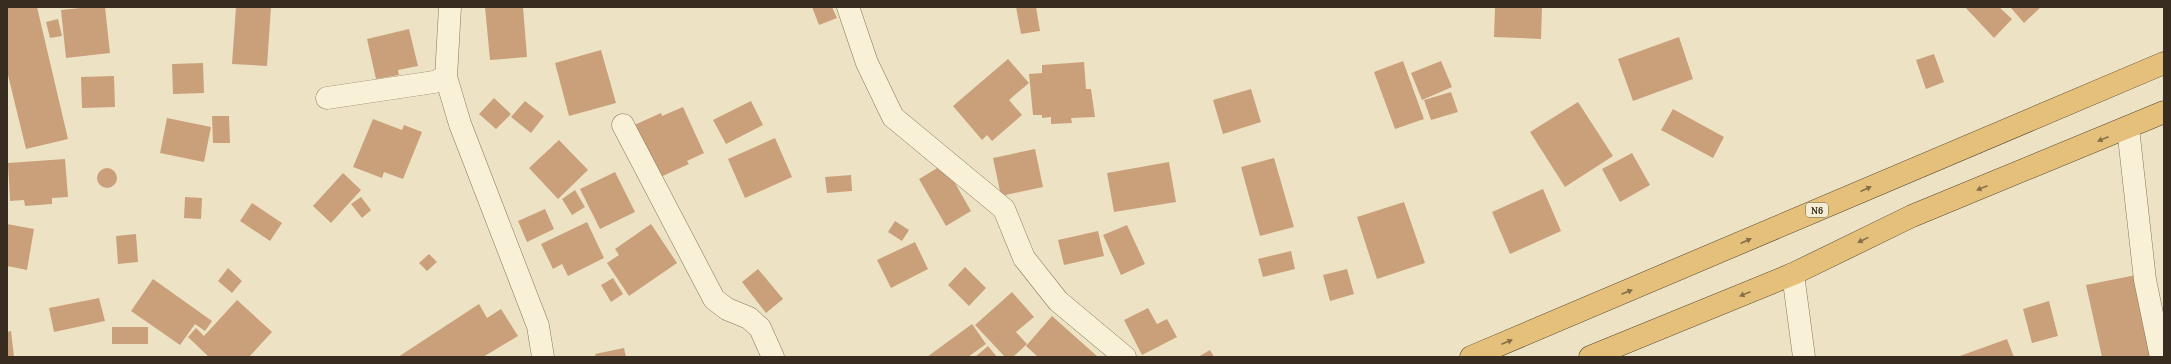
<svg xmlns="http://www.w3.org/2000/svg" width="2171" height="364" font-family="Lora,serif">
<style>
.building{fill:#caa07b}
.lines{fill:none;stroke-linecap:round;stroke-linejoin:round}
.minor-casing{stroke:#87755b;stroke-width:23}
.trunk-casing{stroke:#55432f;stroke-width:23}
.minor{stroke:#f8f0d7;stroke-width:22}
.trunk{stroke:#e4c07a;stroke-width:22}
.oneway{fill:#856f48}
.labels{text-anchor:middle;dominant-baseline:central;stroke-width:3;stroke-linejoin:round;paint-order:stroke}
.shield{fill:#f4edd4;stroke:#706655;stroke-width:1}
.shield-label{font-size:9px;font-weight:bold;fill:#372c1f}
</style>
<rect width="100%" height="100%" fill="#ede3c4"/>
<path class="building" d="M7 7H37L68 139 26 149 7 71Z
M90 7H105L110 53 66 58 61 10Z
M236 7H271L267 66 232 64Z
M485 7H523L527 57 490 60Z
M812 7H832L837 18 819 25Z
M1016 7H1036L1040 31 1021 34Z
M1495 7H1542L1541 39 1494 37Z
M1965 7H1999L2012 19 1994 38Z
M2013 7H2041L2024 23 2011 8Z
M58 19 62 36 50 38 46 22Z
M409 29 418 66 398 70 399 75 376 79 367 39Z
M1679 37 1693 79 1633 101 1618 59Z
M601 50 616 103 569 116 555 63Z
M1934 54 1944 82 1926 89 1916 60Z
M1008 59 1029 83 1009 100 1022 115 992 141 987 135 982 140 953 106Z
M1403 61 1424 119 1395 129 1374 72Z
M1441 61 1452 87 1422 100 1411 73Z
M1084 62 1086 89H1091L1095 117 1071 118 1072 123 1051 124V117L1042 118V115H1033L1029 74 1042 73V65Z
M203 63 204 93 173 94 172 64Z
M114 76 115 107 82 108 81 77Z
M1251 89 1261 122 1223 134 1213 100Z
M1451 92 1458 112 1431 120 1424 100Z
M494 98 511 114 496 129 479 114Z
M525 101 544 116 531 133 511 117Z
M751 101 763 125 726 144 713 120Z
M1578 102 1613 156 1565 187 1530 132Z
M683 107 704 153 687 161 689 164 656 179 632 126 661 113 662 116Z
M1673 109 1724 137 1713 158 1661 130Z
M212 116H229L230 143H213Z
M167 118 211 127 204 162 160 153Z
M373 119 402 130 404 125 422 132 403 179 384 172 382 178 353 167Z
M775 138 792 177 745 198 728 159Z
M559 140 588 170 558 199 529 168Z
M1035 149 1043 187 1001 196 993 158Z
M1632 153 1650 185 1620 202 1602 169Z
M1274 158 1294 227 1260 236 1241 167Z
M65 159 68 197 52 198V204L25 206 24 200 10 201 8 163Z
M1169 162 1176 202 1114 212 1107 173Z
M944 164 971 211 946 226 919 179Z
M97 178a10 10 0 1 1 20 0a10 10 0 1 1-20 0Z
M615 172 635 212 600 229 580 189Z
M343 173 361 190 331 223 313 206Z
M851 175 852 191 827 193 825 177Z
M1543 189 1561 231 1510 254 1492 212Z
M575 190 585 207 572 215 562 199Z
M185 197 202 198 201 219 184 218Z
M361 197 371 210 362 218 351 204Z
M1404 202 1425 263 1377 279 1357 217Z
M252 203 282 223 270 241 240 221Z
M545 209 554 229 527 242 518 221Z
M895 221 909 230 902 241 888 232Z
M587 222 604 258 568 276 562 264 553 269 541 244Z
M7 224 34 229 27 270 7 266Z
M651 224 677 263 629 296 607 263 619 255 615 249Z
M1127 225 1145 264 1121 275 1103 235Z
M1098 231 1104 256 1064 265 1058 240Z
M136 234 138 262 118 264 116 236Z
M915 242 928 269 891 288 877 260Z
M1291 251 1295 269 1263 277 1258 259Z
M429 254 437 262 427 271 419 263Z
M965 267 986 288 969 306 948 285Z
M228 268 242 281 232 293 218 281Z
M758 269 783 299 766 313 742 282Z
M1347 269 1354 294 1330 301 1323 275Z
M2136 275 2154 357H2102L2086 285Z
M613 278 623 294 611 302 601 285Z
M153 279 212 321 205 331 195 324 180 345 131 311Z
M1012 292 1034 317 1016 332 1027 344 1013 357H1005L975 325Z
M99 298 105 321 54 332 49 308Z
M237 300 272 332 249 357H209L188 337 196 328 204 336Z
M2049 301 2058 336 2032 343 2023 309Z
M479 304 487 318 501 309 518 336 483 357H398Z
M1148 308 1157 324 1167 319 1177 337 1142 355 1124 320Z
M1052 316 1098 357H1038L1026 346Z
M972 324 986 344 968 357H927Z
M112 327H148V344H112Z
M11 331 14 357H7V332Z
M2007 339 2014 357H1957Z
M988 346 997 357H975Z
M624 348 626 357H596L595 354Z
M1210 350 1214 357H1198Z"/>
<g class="lines">
<g class="minor-casing">
<path id="minor" d="M848 7 867 63 893 117 1004 209 1024 258 1058 301 1125 357
M446 77 460 124 538 326 543 357
M327 98 434 82 446 77 450 7
M623 125 714 299 727 309 749 318 760 328 773 357
M2128 128 2145 280 2161 357
M1793 274 1804 357"/>
</g>
<g class="trunk-casing">
<path id="trunk" d="M1471 357 2164 63
M1590 357 1793 274 1912 216 2164 112"/>
</g>
<use href="#minor" class="minor"/>
<use href="#trunk" class="trunk"/>
</g>
<defs><path id="oneway-solid" d="M-6-.8H1V-3.2L6.5 0L1 3.2V.8H-6Z"/></defs>
<g class="oneway">
<use href="#oneway-solid" transform="translate(2103 139) rotate(158)"/>
<use href="#oneway-solid" transform="translate(1982 188) rotate(158)"/>
<use href="#oneway-solid" transform="translate(1866 189) rotate(-24)"/>
<use href="#oneway-solid" transform="translate(1863 240) rotate(154)"/>
<use href="#oneway-solid" transform="translate(1746 241) rotate(-24)"/>
<use href="#oneway-solid" transform="translate(1627 292) rotate(-23)"/>
<use href="#oneway-solid" transform="translate(1745 294) rotate(158)"/>
<use href="#oneway-solid" transform="translate(1507 342) rotate(-23)"/>
</g>
<g class="labels">
<rect class="shield" x="1806" y="203" width="22" height="14" rx="3"/>
<g class="shield-label">
<text x="1817" y="210">N6</text>
</g>
</g>
<rect width="2171" height="364" fill="none" stroke="#372c1f" stroke-width="16"/>
</svg>
